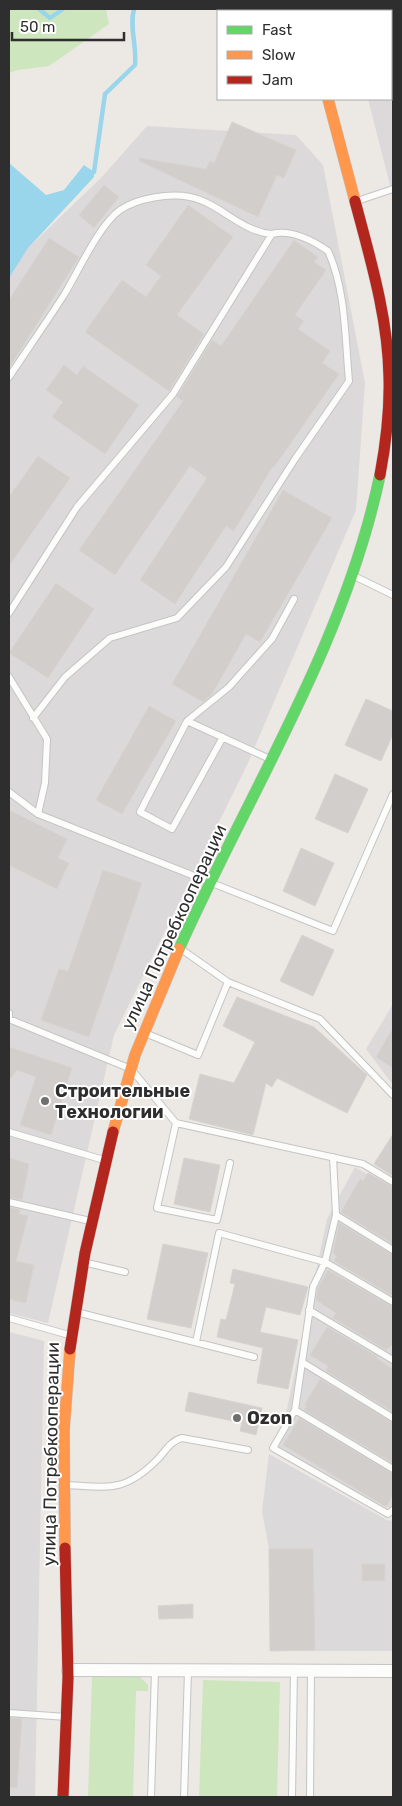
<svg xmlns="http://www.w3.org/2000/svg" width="402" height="1806" font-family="Rubik,sans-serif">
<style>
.industrial{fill:#dcd9db}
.green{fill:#cee6be}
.water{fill:#99d6ec}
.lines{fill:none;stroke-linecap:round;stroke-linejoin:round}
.stream{stroke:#99d6ec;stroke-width:4.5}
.building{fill:#d1cecb;stroke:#d7d4d0}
.lane-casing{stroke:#c5c4c5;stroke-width:8}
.street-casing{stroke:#c5c4c5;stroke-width:14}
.fast-casing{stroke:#c5c4c5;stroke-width:12}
.slow-casing{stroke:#c5c4c5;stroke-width:12}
.jam-casing{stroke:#c5c4c5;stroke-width:12}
.lane{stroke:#fcfcfb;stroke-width:6}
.street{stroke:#fcfcfb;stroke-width:12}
.fast{stroke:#63d668;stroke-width:11}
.slow{stroke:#ff974d;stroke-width:11}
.jam{stroke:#b3261e;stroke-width:11}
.poi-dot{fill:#706f6e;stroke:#fff;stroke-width:2}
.labels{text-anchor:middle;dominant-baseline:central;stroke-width:4;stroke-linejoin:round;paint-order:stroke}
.street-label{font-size:18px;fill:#2e2e2e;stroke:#fff}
.poi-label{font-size:18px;font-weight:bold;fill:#2e2e2e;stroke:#fff;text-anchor:start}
</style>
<rect width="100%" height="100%" fill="#ece8e4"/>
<path class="industrial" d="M393 56V197L368 99H391V57Z
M147 126 296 135 323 165 365 383 356 510 247 765 114 1035 48 1323 9 1313V277L28 248 101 178Z
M393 1004V1085L366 1049Z
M355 1167 393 1189V1511L278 1451 327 1219Z
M9 1332 44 1341 35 1797H9Z
M269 1454 387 1520 393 1521V1651H270L269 1549 262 1511Z"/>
<path class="green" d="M9 9H106L109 24 49 66 18 70 9 73Z
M92 1676H139L148 1685V1691H136L133 1797H88Z
M203 1680 280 1682 277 1797H199Z"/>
<path class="water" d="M9 163 46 195 64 190 84 165 94 172V177L28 248 9 278Z"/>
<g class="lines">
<path class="stream" d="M39 9 50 18 63 9
M88 175 94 172 105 94 135 65C137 46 129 26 134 9"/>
</g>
<path class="building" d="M232 122 296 150 284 178 277 175 258 217 139 161 140 158 206 169 210 161 214 163Z
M104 185 119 197 94 228 79 215Z
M188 205 233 237 177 315 204 334 169 391 85 332 122 280 146 297 161 276 146 265Z
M49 238 79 257 9 368V300Z
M294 240 318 257 314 262 326 270 295 315 304 321 298 329 330 351 322 363 339 374 274 467 273 466 234 531 226 526 175 604 140 580 207 478 190 466 115 575 79 550 183 401 177 397 212 340 221 346Z
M64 365 77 375 83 366 139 405 105 454 52 417 63 402 46 390Z
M38 456 70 478 9 566V497Z
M283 490 332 518 260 642 246 634 212 694 203 702 172 684Z
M56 583 94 609 48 678 9 653Z
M366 699 393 711V734L381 761 345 745Z
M149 706 176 721 122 814 96 800Z
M335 774 368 789 348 833 315 819Z
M9 810 67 839 58 858 69 863 57 889 9 865Z
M301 848 334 863 315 906 283 891Z
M103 870 142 883 89 1037 41 1020 59 969 68 971Z
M302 935 334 950 313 996 280 981Z
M237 997 314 1027 367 1075 347 1113 277 1078 272 1087 266 1083 253 1135 189 1119 200 1074 234 1083 255 1042 223 1026Z
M393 1028V1068L376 1057Z
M9 1047 72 1068 51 1135 20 1125 36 1077 17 1070 9 1080Z
M393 1134V1176L374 1164Z
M9 1158 29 1164 22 1200 9 1197Z
M184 1158 220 1165 210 1212 174 1204Z
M368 1173 393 1187V1244L341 1212 360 1179 363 1181Z
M9 1207 20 1210 19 1214 28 1216 16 1261 34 1265 26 1303 9 1299Z
M339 1223 393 1255V1296L334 1261 337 1256 333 1253Z
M163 1244 208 1253 191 1328 147 1319Z
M233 1269 308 1287 300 1315 266 1307 260 1332 298 1340 288 1389 257 1383 263 1348 217 1337 221 1319 226 1320 235 1284 230 1283Z
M328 1270 393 1307V1344L386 1350 333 1318 336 1313 316 1300 318 1288Z
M327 1327 378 1357 376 1358 393 1369V1412L326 1371 328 1366 310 1355Z
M320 1379 393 1423V1463L304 1410 306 1406 305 1404Z
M189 1392 262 1408 256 1435 240 1431 242 1423 185 1411Z
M299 1418 393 1474V1495L386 1507 283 1445Z
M269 1549H313L315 1650 270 1651Z
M362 1564H385V1581H362Z
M193 1604V1618L159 1619 158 1606Z
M9 1718 22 1719 17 1788 9 1787Z"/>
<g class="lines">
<g class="lane-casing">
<path id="lane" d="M357 201 393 189
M9 377C27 350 46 323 64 295 78 272 99 225 120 210 138 198 169 193 190 197 220 203 241 232 272 234
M354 576 393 595
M9 613 77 507 173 394 272 234C291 229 312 240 328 251 346 290 345 339 349 381L295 459 226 567 177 618 110 638 65 677 33 718
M9 677 47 739 45 783 38 814
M187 721 272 760
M223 737 172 829 140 812 187 721 229 687 272 639 294 599
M9 792 38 814 333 931 393 794
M181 949 228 982 320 1019 393 1095
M9 1013V1019L131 1069 176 1123 157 1208 217 1220 230 1163
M145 1033 198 1055 228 982
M176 1123 363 1164 393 1182
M9 1132 104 1160
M333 1157 336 1215 325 1262 313 1287 295 1410 273 1448 388 1514 393 1510
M9 1202 90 1221
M336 1215 393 1250
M83 1262 125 1272
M309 1310 393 1360
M76 1312 254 1357
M9 1318 69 1335
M196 1342 219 1233 325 1262 393 1302
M302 1362 393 1418
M295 1410 393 1469
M65 1485C108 1487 124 1493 157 1460 165 1452 170 1441 182 1438L248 1450
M9 1713 67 1717
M151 1797 155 1671
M184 1797 188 1671
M292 1797 294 1671
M310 1797 311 1671"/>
</g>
<g class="street-casing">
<path id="street" d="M68 1670 393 1671"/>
</g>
<g class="fast-casing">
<path id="fast" d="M179 949C249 792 344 646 380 475"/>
</g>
<g class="slow-casing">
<path id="slow" d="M304 9V11
M328 99 355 201
M113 1132 135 1055 179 949
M65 1548 64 1430 70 1349"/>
</g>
<g class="jam-casing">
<path id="jam" d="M355 201C370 258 388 317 389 377 390 410 386 443 380 475
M70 1349 85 1253 113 1132
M63 1797 68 1677 65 1548"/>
</g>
<use href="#lane" class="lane"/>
<use href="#street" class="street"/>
<use href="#fast" class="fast"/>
<use href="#slow" class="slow"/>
<use href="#jam" class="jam"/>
</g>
<g class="poi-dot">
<circle cx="45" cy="1101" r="5"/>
<circle cx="237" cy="1418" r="5"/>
</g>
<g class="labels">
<g class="street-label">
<text transform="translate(174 927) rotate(-65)">улица Потребкооперации</text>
<text transform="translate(51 1454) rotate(-89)">улица Потребкооперации</text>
</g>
<g class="poi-label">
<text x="55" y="1091">Строительные<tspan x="55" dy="21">Технологии</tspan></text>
<text x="247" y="1418">Ozon</text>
</g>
</g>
<rect width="402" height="1806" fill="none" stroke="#2e2e2e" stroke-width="20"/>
<rect x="217" y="10" width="175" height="90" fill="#ffffff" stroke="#ababab"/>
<rect x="227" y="26" width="25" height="8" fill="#63d668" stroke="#ababab"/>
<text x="262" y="35" font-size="15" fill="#2e2e2e">Fast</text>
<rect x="227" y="51" width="25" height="8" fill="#ff974d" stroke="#ababab"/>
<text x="262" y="60" font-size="15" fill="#2e2e2e">Slow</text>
<rect x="227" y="76" width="25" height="8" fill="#b3261e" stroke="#ababab"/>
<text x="262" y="85" font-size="15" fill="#2e2e2e">Jam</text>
<path d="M12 32v8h112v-8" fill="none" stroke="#2e2e2e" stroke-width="2.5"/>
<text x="20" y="32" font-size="15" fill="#2e2e2e" stroke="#ffffff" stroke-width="4" paint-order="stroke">50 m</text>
</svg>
